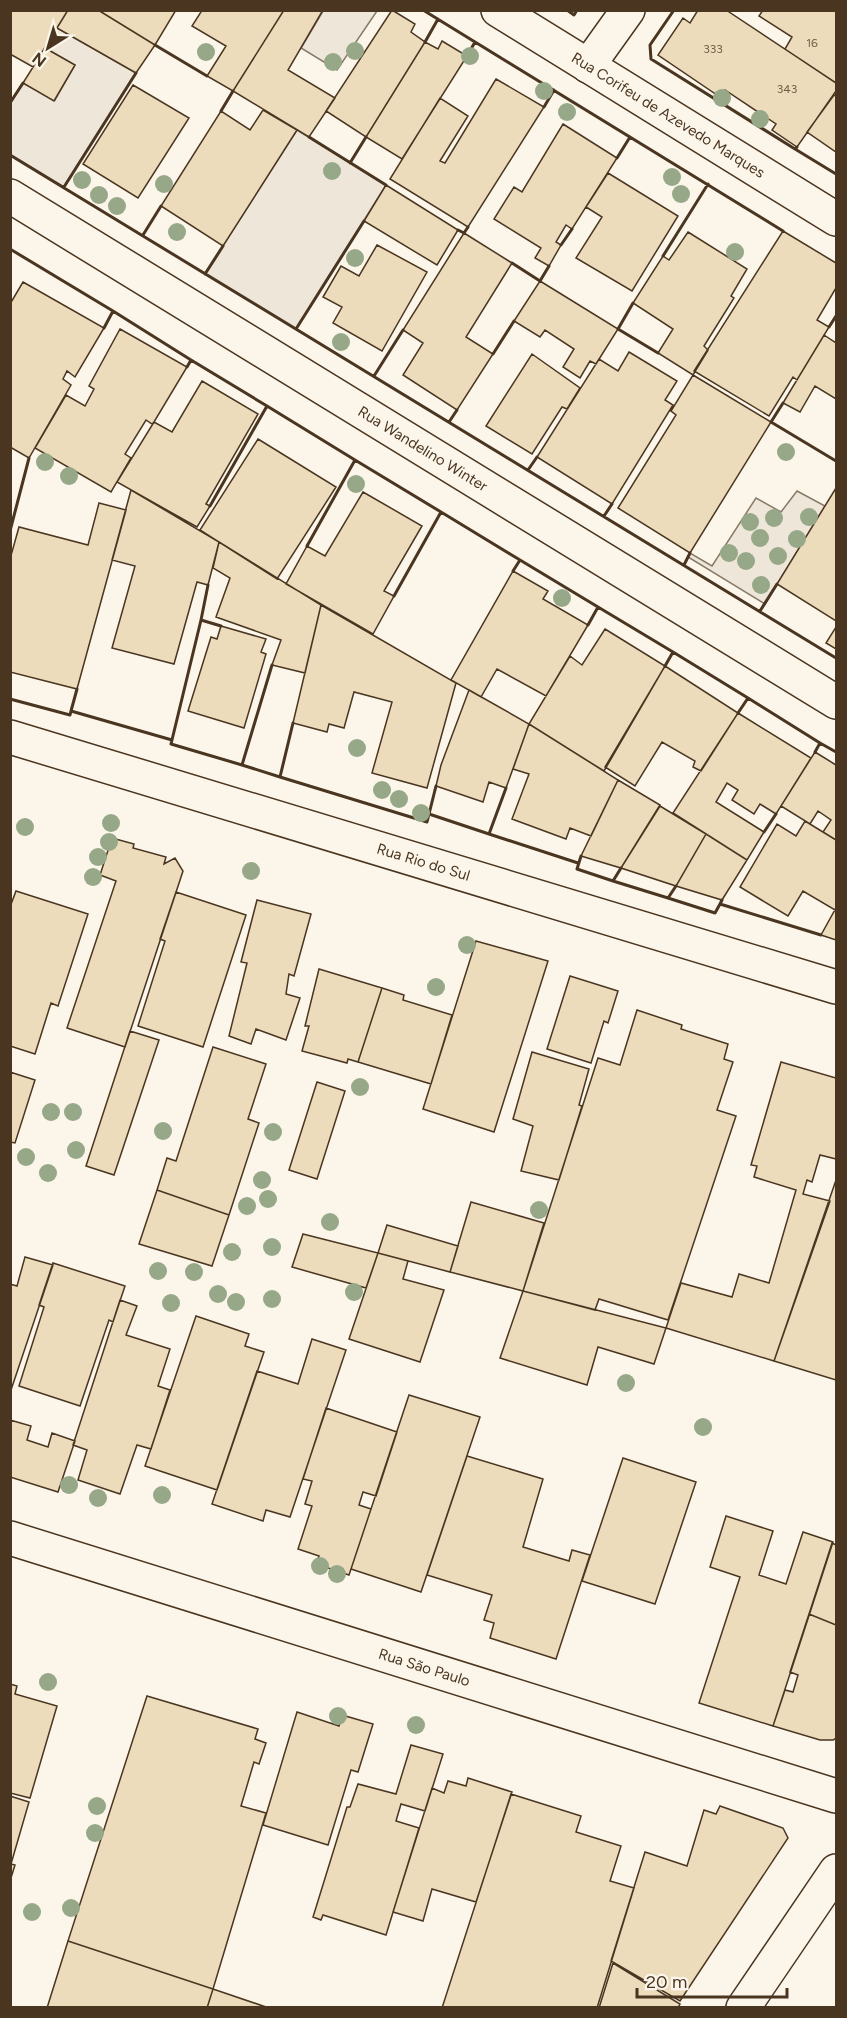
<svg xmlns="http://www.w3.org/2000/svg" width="847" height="2018" font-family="Figtree,sans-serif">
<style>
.green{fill:#ede6d9;stroke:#887966;stroke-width:1.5}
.building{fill:#ecdcbc;stroke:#4a3520;stroke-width:1.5}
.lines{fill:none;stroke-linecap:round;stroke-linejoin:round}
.minor-casing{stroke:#4a3520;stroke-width:36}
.secondary-casing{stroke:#4a3520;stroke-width:36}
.minor{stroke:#fbf6e9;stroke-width:33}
.secondary{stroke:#fbf6e9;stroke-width:33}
.wall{stroke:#4a3520;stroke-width:3}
.tree{fill:#96a887}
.labels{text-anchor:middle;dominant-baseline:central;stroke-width:4.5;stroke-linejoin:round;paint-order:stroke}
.number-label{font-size:12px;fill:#725f47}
.street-label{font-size:15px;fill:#4a3520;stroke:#fbf6e9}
</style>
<rect width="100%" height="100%" fill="#fbf6e9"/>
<path class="green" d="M323 11H377L337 70 301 48Z
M57 28 136 73 64 187 11 155 10 103 23 83 55 100 75 65 45 48Z
M297 130 386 185 296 329 205 274Z
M797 491 825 506 765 604 688 557 690 553 712 566 756 498 781 512Z"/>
<path class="building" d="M10 10H68L33 67 10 54Z
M68 10H98L155 45 136 73 57 28Z
M98 10H176L155 45Z
M198 10H284L233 91 207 76 226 46 192 26 201 12Z
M284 10H323L288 70 335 98 309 137 233 91Z
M392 10 415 24 411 32 425 42 366 137 326 111Z
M698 10H726L836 83V91L797 147 772 130 776 124 725 90 720 97 658 55 683 18 690 23Z
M763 10H836V83L785 49 792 37 759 16Z
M442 41 467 56 402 159 366 137 425 42 438 49Z
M45 48 75 65 54 101 23 83Z
M496 79 544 107 468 227 390 179 440 98 468 116 440 161 445 163Z
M133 85 189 118 138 198 83 164Z
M834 95 836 96V152L807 132Z
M263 110 297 130 223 246 161 206 221 111 250 130Z
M563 124 617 158 572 229 566 225 556 242 561 245 549 266 535 258 541 248 494 219 514 187 522 192Z
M608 173 678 216 632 291 576 258 602 217 586 207Z
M386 185 458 230 437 265 364 221Z
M783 231 836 263V288L817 320 829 327 797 380 793 377 769 416 694 371Z
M688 232 747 269 731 296 734 298 704 346 708 350 693 375 658 353 673 329 633 303 663 256 669 260Z
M464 233 512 263 466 337 493 354 457 410 403 375 423 343 403 330Z
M377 245 427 272 382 351 333 323 342 307 323 297 341 266 359 276Z
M540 281 618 329 596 364 590 361 580 378 563 367 574 349 545 330 540 337 514 321Z
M23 282 104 328 75 377 67 371 63 379 71 385 29 458 10 447V304Z
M120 329 187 367 154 422 152 424 146 420 125 454 131 458 111 492 35 448 66 395 85 406 94 389 89 386Z
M824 335 836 343V399L815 386 800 412 783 403Z
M629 352 677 381 665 400 673 405 612 504 537 457 599 359 618 371Z
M532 354 580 388 567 409 562 407 532 454 486 426Z
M693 375 771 422 690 553 618 508 676 415 671 411Z
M202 381 258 414 206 504 210 506 197 527 117 482 154 422 172 432Z
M258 439 336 487 277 579 200 530Z
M836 488V621L777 584Z
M131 490 219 542 208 585 197 582 174 664 112 648 135 566 112 560Z
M363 492 422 526 384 591 394 596 373 634 286 584 307 546 325 556Z
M99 503 126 510 77 689 10 672V559L19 527 88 545Z
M219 542 321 605 305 673 272 665 281 640 216 617 230 578 213 568Z
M513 571 548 591 543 599 588 625 546 696 497 669 481 697 451 680Z
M321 605 456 683 427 788 372 773 392 702 354 692 344 728 329 724 327 732 293 723Z
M221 626 266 639 261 652 266 654 244 728 188 711 211 637 217 639Z
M836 627V649L826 643Z
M605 629 665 666 604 771 529 724 570 656 582 665Z
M665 666 738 713 701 771 693 767 695 761 662 742 635 786 605 767Z
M469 690 529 724 506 788 489 782 483 802 436 786 441 765Z
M738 713 811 758 776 814 760 804 754 814 732 800 738 790 727 783 716 802 764 832 747 860 673 813Z
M529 724 618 780 591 836 570 828 566 839 512 819 529 774 513 769Z
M815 752 836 765V840L823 832 831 820 818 811 810 824 781 806Z
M618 780 660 805 621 868 581 856Z
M660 806 706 834 676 886 621 868Z
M805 821 836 840V908L835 910 803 891 788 916 740 887 777 824 796 836Z
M706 834 747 860 722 900 676 886Z
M112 838 134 844 133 848 166 857 164 864 175 858 183 871 125 1047 67 1028 116 881 100 875Z
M16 891 88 914 58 1006 51 1003 35 1054 10 1046V907Z
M176 892 246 915 203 1047 138 1026 165 941 160 939Z
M257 900 311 914 294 976 289 974 286 994 300 998 286 1040 256 1029 251 1044 229 1036 247 963 241 962Z
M836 908V940L821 935Z
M476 941 548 961 494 1132 423 1109Z
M319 969 382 988 358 1062 348 1059 347 1063 302 1051 309 1026H305Z
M570 976 618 991 608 1023 604 1021 591 1063 547 1049Z
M382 988 404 995 403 1000 452 1015 431 1084 358 1062Z
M637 1010 682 1025 681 1029 728 1044 724 1059 733 1062 717 1110 736 1116 668 1320 599 1299 595 1310 523 1291 598 1058 620 1065Z
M130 1031 159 1040 114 1175 86 1166Z
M213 1047 266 1064 248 1119 259 1123 229 1215 157 1190 167 1158 176 1161Z
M532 1052 589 1069 579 1105 582 1106 559 1180 521 1171 533 1126 513 1119Z
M781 1062 836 1078V1159L820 1155 812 1182 807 1180 803 1194 830 1201 774 1361 666 1328 681 1283 732 1297 739 1274 769 1283 796 1190 754 1177 757 1166 751 1165Z
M10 1072 35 1080 15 1143 10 1142Z
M317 1082 345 1091 317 1179 289 1170Z
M836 1180V1380L774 1361Z
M157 1190 229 1215 212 1266 139 1244Z
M471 1202 544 1223 523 1291 450 1272Z
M387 1225 458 1246 450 1272 378 1253Z
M303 1234 378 1253 366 1288 292 1267Z
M378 1253 408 1261 403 1279 444 1290 420 1362 349 1339Z
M25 1257 53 1265 10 1393V1284L17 1286Z
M53 1263 125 1286 113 1322 109 1320 80 1406 19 1386 44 1307 39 1305Z
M523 1291 666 1328 654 1364 598 1347 587 1385 500 1358Z
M120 1300 137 1306 126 1335 170 1349 158 1386 170 1390 151 1449 137 1445 120 1494 78 1480 87 1450 73 1445Z
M196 1316 249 1334 245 1346 264 1352 217 1490 145 1466Z
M312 1339 346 1350 290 1517 266 1510 263 1521 212 1504 257 1371 298 1384Z
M409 1395 480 1417 421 1592 351 1569Z
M326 1408 397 1432 376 1496 363 1492 359 1505 371 1509 349 1575 322 1566 324 1561 318 1559 319 1556 298 1549 312 1506 305 1504 312 1481 303 1479Z
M10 1420 31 1426 27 1440 48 1447 52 1433 75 1441 58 1492 10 1477Z
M467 1456 543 1479 523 1547 569 1561 572 1550 590 1555 556 1659 490 1638 494 1623 484 1620 492 1595 427 1575Z
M623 1458 696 1482 655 1604 582 1581Z
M726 1516 773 1531 759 1575 786 1584 803 1532 833 1542 773 1726 699 1703 740 1577 710 1567Z
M832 1543 836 1545V1625L809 1614Z
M809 1614 836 1625V1738L833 1740H820L773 1726 785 1690 793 1692 798 1675 790 1672Z
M10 1684 17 1686 15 1694 57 1706 30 1798 10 1793Z
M147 1696 258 1729 255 1739 266 1743 259 1764 254 1762 241 1806 266 1813 213 1989 68 1941Z
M297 1712 339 1726 342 1715 373 1724 358 1772 351 1770 328 1845 263 1825Z
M411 1745 443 1754 425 1811 401 1804 396 1821 419 1828 386 1935 323 1915 321 1920 313 1917 347 1807H350L358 1784 396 1794Z
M468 1778 512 1792 476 1902 432 1889 423 1921 393 1912 432 1788 444 1793 448 1781 466 1786Z
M511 1794 581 1816 576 1832 621 1846 610 1881 634 1888 597 2008H442Z
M10 1796 29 1802 11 1864 15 1865 10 1881Z
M720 1806 783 1828 788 1838 680 2001 611 1961 645 1852 687 1866 704 1810 716 1814Z
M68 1941 213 1989 207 2008H47Z
M613 1963 639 1979 680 2004 678 2008H599Z
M213 1989 269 2008H207Z"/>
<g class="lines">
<g class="minor-casing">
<g id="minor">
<path id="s1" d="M498 10 836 219"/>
<path d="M588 66 628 10"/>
<path id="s2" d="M10 196 836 702"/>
<path id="s3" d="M10 737 836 987"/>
<path id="s4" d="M10 1538 836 1796"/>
</g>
</g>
<g class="secondary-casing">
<path id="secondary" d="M743 2008 836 1871"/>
</g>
<use href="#minor" class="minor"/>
<use href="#secondary" class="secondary"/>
<path class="wall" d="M423 10 783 231
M567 10 574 15 577 10
M674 10 650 45 651 59 795 149 797 147
M425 42 438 19
M155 45 207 76
M467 56 475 42
M10 103 23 83
M544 107 554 90
M221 111 233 91
M309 137 386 185
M795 149 836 174
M10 155 836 658
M617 158 630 137
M350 163 366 137
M64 187 136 73
M458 230 464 233 468 227
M143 235 161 206
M561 245 572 229
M10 249 113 311
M663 256 708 184
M512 263 540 281 549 266
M205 274 223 246
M633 303 618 329 658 353
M829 327 836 316
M104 328 113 311 191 360
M296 329 364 221
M493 354 514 321
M187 367 191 360 267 406
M374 376 403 330
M783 403 771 422 836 461
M449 422 457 410
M528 470 537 457
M210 506 267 406 355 460
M604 516 612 504
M10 531 29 458
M307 546 355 460 441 512
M684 565 690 553
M513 571 520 560 598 607
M394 596 441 512 520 560
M760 611 777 584
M201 620 208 585
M588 625 598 607 673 652
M221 626 201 620 171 744 242 765
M272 665 242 765 280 777
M665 666 673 652 748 698
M77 689 71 711 172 740
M10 699 70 715 71 711
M738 713 748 698 820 743
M293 723 280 777 427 822 429 814
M815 752 820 743 836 752
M436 786 429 814 489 834
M506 788 489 834 578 863
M764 832 776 814
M581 856 577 869 613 881
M621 868 613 881 668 898
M676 886 668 898 715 913 720 904
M722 900 720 904 821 935"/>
</g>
<g class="tree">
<circle cx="355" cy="51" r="9"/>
<circle cx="206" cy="52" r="9"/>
<circle cx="470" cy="56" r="9"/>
<circle cx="333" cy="62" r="9"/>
<circle cx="544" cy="91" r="9"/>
<circle cx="722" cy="98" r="9"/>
<circle cx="567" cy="112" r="9"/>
<circle cx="760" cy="119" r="9"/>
<circle cx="332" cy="171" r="9"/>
<circle cx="672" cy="177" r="9"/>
<circle cx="82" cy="180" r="9"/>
<circle cx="164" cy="184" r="9"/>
<circle cx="681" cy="194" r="9"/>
<circle cx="99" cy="195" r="9"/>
<circle cx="117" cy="206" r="9"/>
<circle cx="177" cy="232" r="9"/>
<circle cx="735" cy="252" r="9"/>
<circle cx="355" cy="258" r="9"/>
<circle cx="341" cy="342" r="9"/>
<circle cx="786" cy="452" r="9"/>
<circle cx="45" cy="462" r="9"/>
<circle cx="69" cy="476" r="9"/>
<circle cx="356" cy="484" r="9"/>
<circle cx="809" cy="517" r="9"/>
<circle cx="774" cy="518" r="9"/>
<circle cx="750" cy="522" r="9"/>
<circle cx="760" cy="538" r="9"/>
<circle cx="797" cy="539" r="9"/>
<circle cx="729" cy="553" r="9"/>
<circle cx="778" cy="556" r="9"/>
<circle cx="746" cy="561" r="9"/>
<circle cx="761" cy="585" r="9"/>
<circle cx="562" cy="598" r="9"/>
<circle cx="357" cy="748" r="9"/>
<circle cx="382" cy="790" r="9"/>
<circle cx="399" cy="799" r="9"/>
<circle cx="421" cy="813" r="9"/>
<circle cx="111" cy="823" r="9"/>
<circle cx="25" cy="827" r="9"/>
<circle cx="109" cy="842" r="9"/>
<circle cx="98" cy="857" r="9"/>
<circle cx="251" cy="871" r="9"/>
<circle cx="93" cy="877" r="9"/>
<circle cx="467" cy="945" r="9"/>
<circle cx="436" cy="987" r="9"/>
<circle cx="360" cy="1087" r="9"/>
<circle cx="51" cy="1112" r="9"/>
<circle cx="73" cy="1112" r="9"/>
<circle cx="163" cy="1131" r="9"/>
<circle cx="273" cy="1132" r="9"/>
<circle cx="76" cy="1150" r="9"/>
<circle cx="26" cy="1157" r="9"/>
<circle cx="48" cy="1173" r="9"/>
<circle cx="262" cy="1180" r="9"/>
<circle cx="268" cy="1199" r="9"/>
<circle cx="247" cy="1206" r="9"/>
<circle cx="539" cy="1210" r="9"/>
<circle cx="330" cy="1222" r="9"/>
<circle cx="272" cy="1247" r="9"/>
<circle cx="232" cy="1252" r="9"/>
<circle cx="158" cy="1271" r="9"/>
<circle cx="194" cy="1272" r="9"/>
<circle cx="354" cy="1292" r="9"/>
<circle cx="218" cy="1294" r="9"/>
<circle cx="272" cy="1299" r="9"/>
<circle cx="236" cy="1302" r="9"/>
<circle cx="171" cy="1303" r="9"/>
<circle cx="626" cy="1383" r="9"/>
<circle cx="703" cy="1427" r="9"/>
<circle cx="69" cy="1485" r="9"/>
<circle cx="162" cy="1495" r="9"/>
<circle cx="98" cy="1498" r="9"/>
<circle cx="320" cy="1566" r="9"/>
<circle cx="337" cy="1574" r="9"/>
<circle cx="48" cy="1682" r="9"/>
<circle cx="338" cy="1716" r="9"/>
<circle cx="416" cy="1725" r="9"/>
<circle cx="97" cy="1806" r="9"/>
<circle cx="95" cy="1833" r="9"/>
<circle cx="71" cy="1908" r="9"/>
<circle cx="32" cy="1912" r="9"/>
</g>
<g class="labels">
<g class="number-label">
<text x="812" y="43">16</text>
<text x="713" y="49">333</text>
<text x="787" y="89">343</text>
</g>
<g class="street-label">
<text stroke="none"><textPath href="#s1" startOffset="200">Rua Corifeu de Azevedo Marques</textPath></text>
<text stroke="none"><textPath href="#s2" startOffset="484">Rua Wandelino Winter</textPath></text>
<text stroke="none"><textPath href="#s3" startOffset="432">Rua Rio do Sul</textPath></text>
<text stroke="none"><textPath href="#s4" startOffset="434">Rua São Paulo</textPath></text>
</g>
</g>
<rect width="847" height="2018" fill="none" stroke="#4a3520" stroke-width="24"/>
<g transform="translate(48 48) rotate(217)" stroke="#fbf6e9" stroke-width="4.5" paint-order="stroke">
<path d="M0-4.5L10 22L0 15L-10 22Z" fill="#4a3520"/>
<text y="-9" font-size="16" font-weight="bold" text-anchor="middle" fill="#4a3520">N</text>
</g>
<path d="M637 1988v9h150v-9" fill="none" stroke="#4a3520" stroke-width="3"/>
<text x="646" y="1988" font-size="18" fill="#4a3520" stroke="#fbf6e9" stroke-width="4.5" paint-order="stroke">20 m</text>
</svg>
